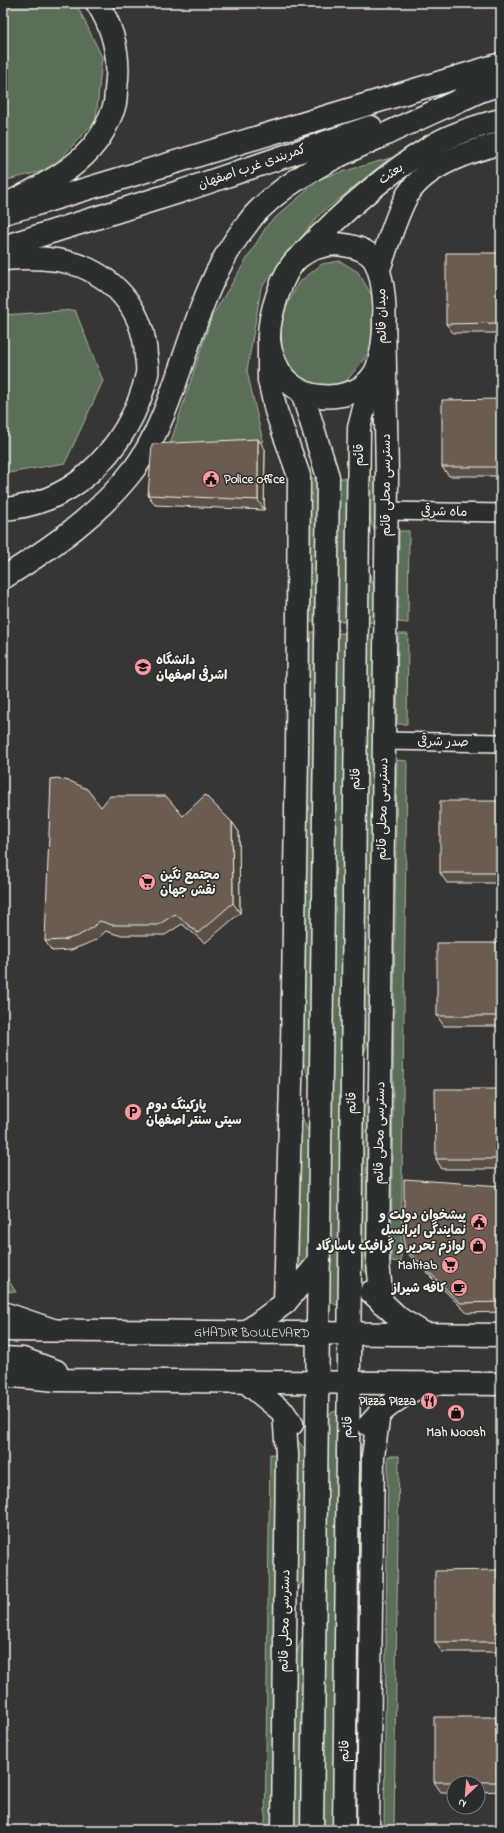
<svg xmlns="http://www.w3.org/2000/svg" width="504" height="1833" font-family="'Indie Flower','Playpen Sans Arabic',sans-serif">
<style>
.green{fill:#5a6e59;stroke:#a7b0a0}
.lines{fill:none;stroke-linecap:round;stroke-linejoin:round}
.street-casing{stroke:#f4f1e8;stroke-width:20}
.secondary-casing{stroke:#f4f1e8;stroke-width:25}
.highway-casing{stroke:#f4f1e8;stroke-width:25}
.street{stroke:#2a2d2e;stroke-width:17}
.secondary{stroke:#2a2d2e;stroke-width:22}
.highway{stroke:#2a2d2e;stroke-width:22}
.wall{fill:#5b4f46;stroke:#f4f1e8}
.shaded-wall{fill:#4a4039;stroke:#f4f1e8}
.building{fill:#6a5c51;stroke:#f4f1e8}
.labels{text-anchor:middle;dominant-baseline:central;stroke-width:3;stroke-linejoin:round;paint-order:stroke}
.street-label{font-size:13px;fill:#f4f1e8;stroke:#2a2d2e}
.poi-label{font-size:13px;font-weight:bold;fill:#f4f1e8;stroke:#2a2d2e;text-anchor:end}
</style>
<rect width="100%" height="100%" fill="#373635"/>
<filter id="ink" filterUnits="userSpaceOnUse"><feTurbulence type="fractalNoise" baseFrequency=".025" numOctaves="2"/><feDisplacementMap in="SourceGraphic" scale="8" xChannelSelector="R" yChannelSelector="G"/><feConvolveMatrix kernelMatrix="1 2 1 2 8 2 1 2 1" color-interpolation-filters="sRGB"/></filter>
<g filter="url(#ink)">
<path class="green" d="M3 3H76L102 57 96 120 51 169 3 181Z
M390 158 319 215 261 288 247 371 263 442 170 444 212 316 268 224 321 178Z
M340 261 358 272 377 304 371 350 344 384 315 390 292 377 282 350 281 319 298 283 322 264Z
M75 310 103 381 65 463 3 474V315Z
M367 476 380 477 379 543 366 509Z
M306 478H319L318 621H304Z
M337 478H354L352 622 336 621Z
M399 531H409L408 623 398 622Z
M366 563 379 603V623L366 622Z
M304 632H318L312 1088 299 1048Z
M335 633H352L340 1304 336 1305 329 1301Z
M398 634H408L407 724H397Z
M365 635H378L373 1027 360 1066Z
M397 760 407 761 401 1262 391 1261Z
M374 1084 372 1280 358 1263 360 1117Z
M298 1107 312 1140 310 1262 297 1278Z
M3 1272 16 1292 3 1291Z
M335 1411 339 1412 338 1830H321L327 1415Z
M295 1437 308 1453 306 1571 293 1604Z
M367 1438 366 1606 352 1572 354 1454Z
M270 1454 280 1455 275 1830H265Z
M388 1456H399L394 1830H384Z
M306 1627 304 1830H290L292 1666Z
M353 1629 366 1668 364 1830H351Z"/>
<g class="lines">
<g class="street-casing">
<path id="street" d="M387 511 501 513
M384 741 501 743"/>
</g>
<g class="secondary-casing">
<g id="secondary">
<path d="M336 244C347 245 361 247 370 255 390 273 388 357 372 377 360 393 338 398 320 396 304 395 288 385 280 372 274 362 270 352 269 340 268 318 282 271 299 257 310 248 323 245 336 244Z"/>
<path d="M304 252C342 212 383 176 430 147 451 134 477 126 501 120"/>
<path d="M379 269C387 247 396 214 408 194 428 164 469 152 501 143"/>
<path d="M269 339V380L276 411 299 476 297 753 292 1047 285 1303"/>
<path d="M302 392 328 477 312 1830"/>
<path d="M371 1292 400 1319 425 1334"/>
<path d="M382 1303 378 1262 387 477 384 316"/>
<path id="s1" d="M3 1330 501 1335"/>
<path d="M246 1332 285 1303 319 1262"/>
<path d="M3 1358 23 1359 56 1371"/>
<path d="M3 1375 57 1380 501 1384"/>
<path d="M246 1382 284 1413 292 1424"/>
<path d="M369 1425C384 1407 402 1396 422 1385"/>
<path d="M283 1830 287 1454 284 1413"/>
<path d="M344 1830 359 428 372 377"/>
<path d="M368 1830 373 1456 379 1413"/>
</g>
</g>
<g class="highway-casing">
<path id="highway" d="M464 96 501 84
M13 201C52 181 94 160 110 117 112 113 114 108 115 103 116 95 116 87 117 79 119 52 112 26 97 3
M3 213 33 205 501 64
M3 247 182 191 371 127
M3 259C28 257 57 257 81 266 120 282 144 314 146 356 147 362 148 368 147 374 139 412 117 449 88 474 65 495 33 507 3 509
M3 578C51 548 100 514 134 469 151 446 164 415 173 389 193 334 206 280 241 232 247 225 252 216 259 210 294 175 339 155 384 135 415 120 447 106 478 92
M3 1313 53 1330"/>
</g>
<use href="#street" class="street"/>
<use href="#secondary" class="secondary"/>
<use href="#highway" class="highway"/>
</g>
<path class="wall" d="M501 253V333H453L446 324Z
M501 399V476H449L442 467Z
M265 449 264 510 155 505 148 495Z
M501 801V883H447L440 873Z
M101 807 183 816 232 822 239 832 240 913 205 943 182 924 165 935H118L106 931 96 940 84 945 71 950 52 951 45 941Z
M501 943V1026H444L437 1016Z
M501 1089V1169H442L436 1159Z
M501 1186V1312L467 1313 410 1256 404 1247Z
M501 1574V1652H442L435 1642Z
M501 1723V1791L478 1792V1783H454V1792H441L434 1782Z"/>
<path class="shaded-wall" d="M258 439 265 449 264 510 258 500Z
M232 822 239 832 240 913 233 903Z
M498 1570 501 1574V1644L499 1642Z
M496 1717 501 1723V1787L497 1782Z"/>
<path class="building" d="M446 253H501V323L446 324Z
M501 399V467H442V400Z
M258 439V500L148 495 152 444Z
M57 778 72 782 87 789 101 807 110 796H166L183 816 205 795 232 822 233 903 198 933 175 914 158 925H112L100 921 89 930 78 936 64 940 45 941 51 779Z
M440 801H501V873H440Z
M437 943H501V1016H437Z
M435 1089H501V1159H436Z
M404 1179 501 1186V1302L460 1303 404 1247Z
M498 1570 499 1642H435V1571Z
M434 1717H496L497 1782H434Z"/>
</g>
<defs>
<g id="civic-disc" transform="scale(0.9)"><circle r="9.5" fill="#ff9aa2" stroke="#2a2d2e"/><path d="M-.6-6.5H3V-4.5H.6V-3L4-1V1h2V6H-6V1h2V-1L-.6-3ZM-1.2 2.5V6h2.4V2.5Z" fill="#111"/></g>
<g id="university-disc" transform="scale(0.9)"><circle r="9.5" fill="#ff9aa2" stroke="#2a2d2e"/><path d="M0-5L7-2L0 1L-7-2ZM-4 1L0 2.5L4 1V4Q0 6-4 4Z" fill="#111"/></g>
<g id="supermarket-disc" transform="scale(0.9)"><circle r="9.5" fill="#ff9aa2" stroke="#2a2d2e"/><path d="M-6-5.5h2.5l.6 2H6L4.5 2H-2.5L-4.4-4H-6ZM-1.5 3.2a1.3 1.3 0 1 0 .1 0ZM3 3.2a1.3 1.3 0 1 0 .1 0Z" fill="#111"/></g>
<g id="parking-disc" transform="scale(0.9)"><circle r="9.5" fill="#ff9aa2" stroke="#2a2d2e"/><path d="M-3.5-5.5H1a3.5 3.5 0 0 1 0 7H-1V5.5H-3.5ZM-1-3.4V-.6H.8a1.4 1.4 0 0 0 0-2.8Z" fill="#111"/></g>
<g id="shop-disc" transform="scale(0.9)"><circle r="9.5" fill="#ff9aa2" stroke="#2a2d2e"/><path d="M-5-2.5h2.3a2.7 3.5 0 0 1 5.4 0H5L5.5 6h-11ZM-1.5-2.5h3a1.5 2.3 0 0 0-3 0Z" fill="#111"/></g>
<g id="cafe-disc" transform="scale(0.9)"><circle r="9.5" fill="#ff9aa2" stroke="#2a2d2e"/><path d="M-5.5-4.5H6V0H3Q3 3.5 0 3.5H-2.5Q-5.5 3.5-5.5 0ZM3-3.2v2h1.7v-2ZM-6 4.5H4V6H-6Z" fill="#111"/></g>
<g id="restaurant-disc" transform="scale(0.9)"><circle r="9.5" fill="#ff9aa2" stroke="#2a2d2e"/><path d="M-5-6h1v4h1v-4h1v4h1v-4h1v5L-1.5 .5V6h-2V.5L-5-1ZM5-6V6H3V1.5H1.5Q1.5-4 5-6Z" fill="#111"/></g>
</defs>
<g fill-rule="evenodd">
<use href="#civic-disc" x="211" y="479"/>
<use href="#university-disc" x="143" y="667"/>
<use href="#supermarket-disc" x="147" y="882"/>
<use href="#parking-disc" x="133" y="1112"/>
<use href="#civic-disc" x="479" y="1222"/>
<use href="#shop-disc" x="478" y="1246"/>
<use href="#supermarket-disc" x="450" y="1265"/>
<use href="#cafe-disc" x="459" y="1288"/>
<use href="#restaurant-disc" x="429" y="1401"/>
<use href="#shop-disc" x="456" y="1413"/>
</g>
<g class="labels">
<g class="street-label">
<text transform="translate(252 167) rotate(-19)">کمربندی غرب اصفهان</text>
<text transform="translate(391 174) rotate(-35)">بعثت</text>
<text transform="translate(382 316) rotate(-91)">میدان قائم</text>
<text transform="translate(359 455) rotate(-90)">قائم</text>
<text transform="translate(386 485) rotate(-90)">دسترسی محلی قائم</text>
<text transform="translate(444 512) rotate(1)">ماه شرقی</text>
<text transform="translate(443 742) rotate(1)">صدر شرقی</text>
<text transform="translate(356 779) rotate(-89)">قائم</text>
<text transform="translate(383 809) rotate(-89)">دسترسی محلی قائم</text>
<text transform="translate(352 1103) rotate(-89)">قائم</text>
<text transform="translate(380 1133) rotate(-89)">دسترسی محلی قائم</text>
<text stroke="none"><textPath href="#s1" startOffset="249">GHADIR BOULEVARD</textPath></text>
<text transform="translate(348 1427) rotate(-89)">قائم</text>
<text transform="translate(285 1621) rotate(-89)">دسترسی محلی قائم</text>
<text transform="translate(345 1751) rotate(-89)">قائم</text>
</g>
<g class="poi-label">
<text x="224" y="479" text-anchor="start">Police office</text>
<text x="156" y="660" text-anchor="start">دانشگاه<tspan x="156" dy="15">اشرفی اصفهان</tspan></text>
<text x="160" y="875" text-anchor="start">مجتمع نگین<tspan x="160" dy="15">نقش جهان</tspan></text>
<text x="146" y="1105" text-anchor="start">پارکینگ دوم<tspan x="146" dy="15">سیتی سنتر اصفهان</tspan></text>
<text x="466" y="1215">پیشخوان دولت و<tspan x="466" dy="15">نمایندگی ایرانسل</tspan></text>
<text x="465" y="1246">لوازم تحریر و گرافیک پاسارگاد</text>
<text x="437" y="1265">Mahtab</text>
<text x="446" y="1288">کافه شیراز</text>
<text x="416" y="1401">Pizza Pizza</text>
<text x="456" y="1432" text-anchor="middle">Mah Noosh</text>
</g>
</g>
<rect width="504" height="1833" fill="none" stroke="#2a2d2e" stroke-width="16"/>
<rect x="8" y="8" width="488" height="1817" fill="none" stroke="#f4f1e8" stroke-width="1.5" filter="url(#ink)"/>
<g transform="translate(466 1795) rotate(206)"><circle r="19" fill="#2a2d2e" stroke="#7b7b78"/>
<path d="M0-3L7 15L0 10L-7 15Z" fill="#ff9aa2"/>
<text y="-6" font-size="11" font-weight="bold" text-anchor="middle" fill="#f4f1e8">N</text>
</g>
</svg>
